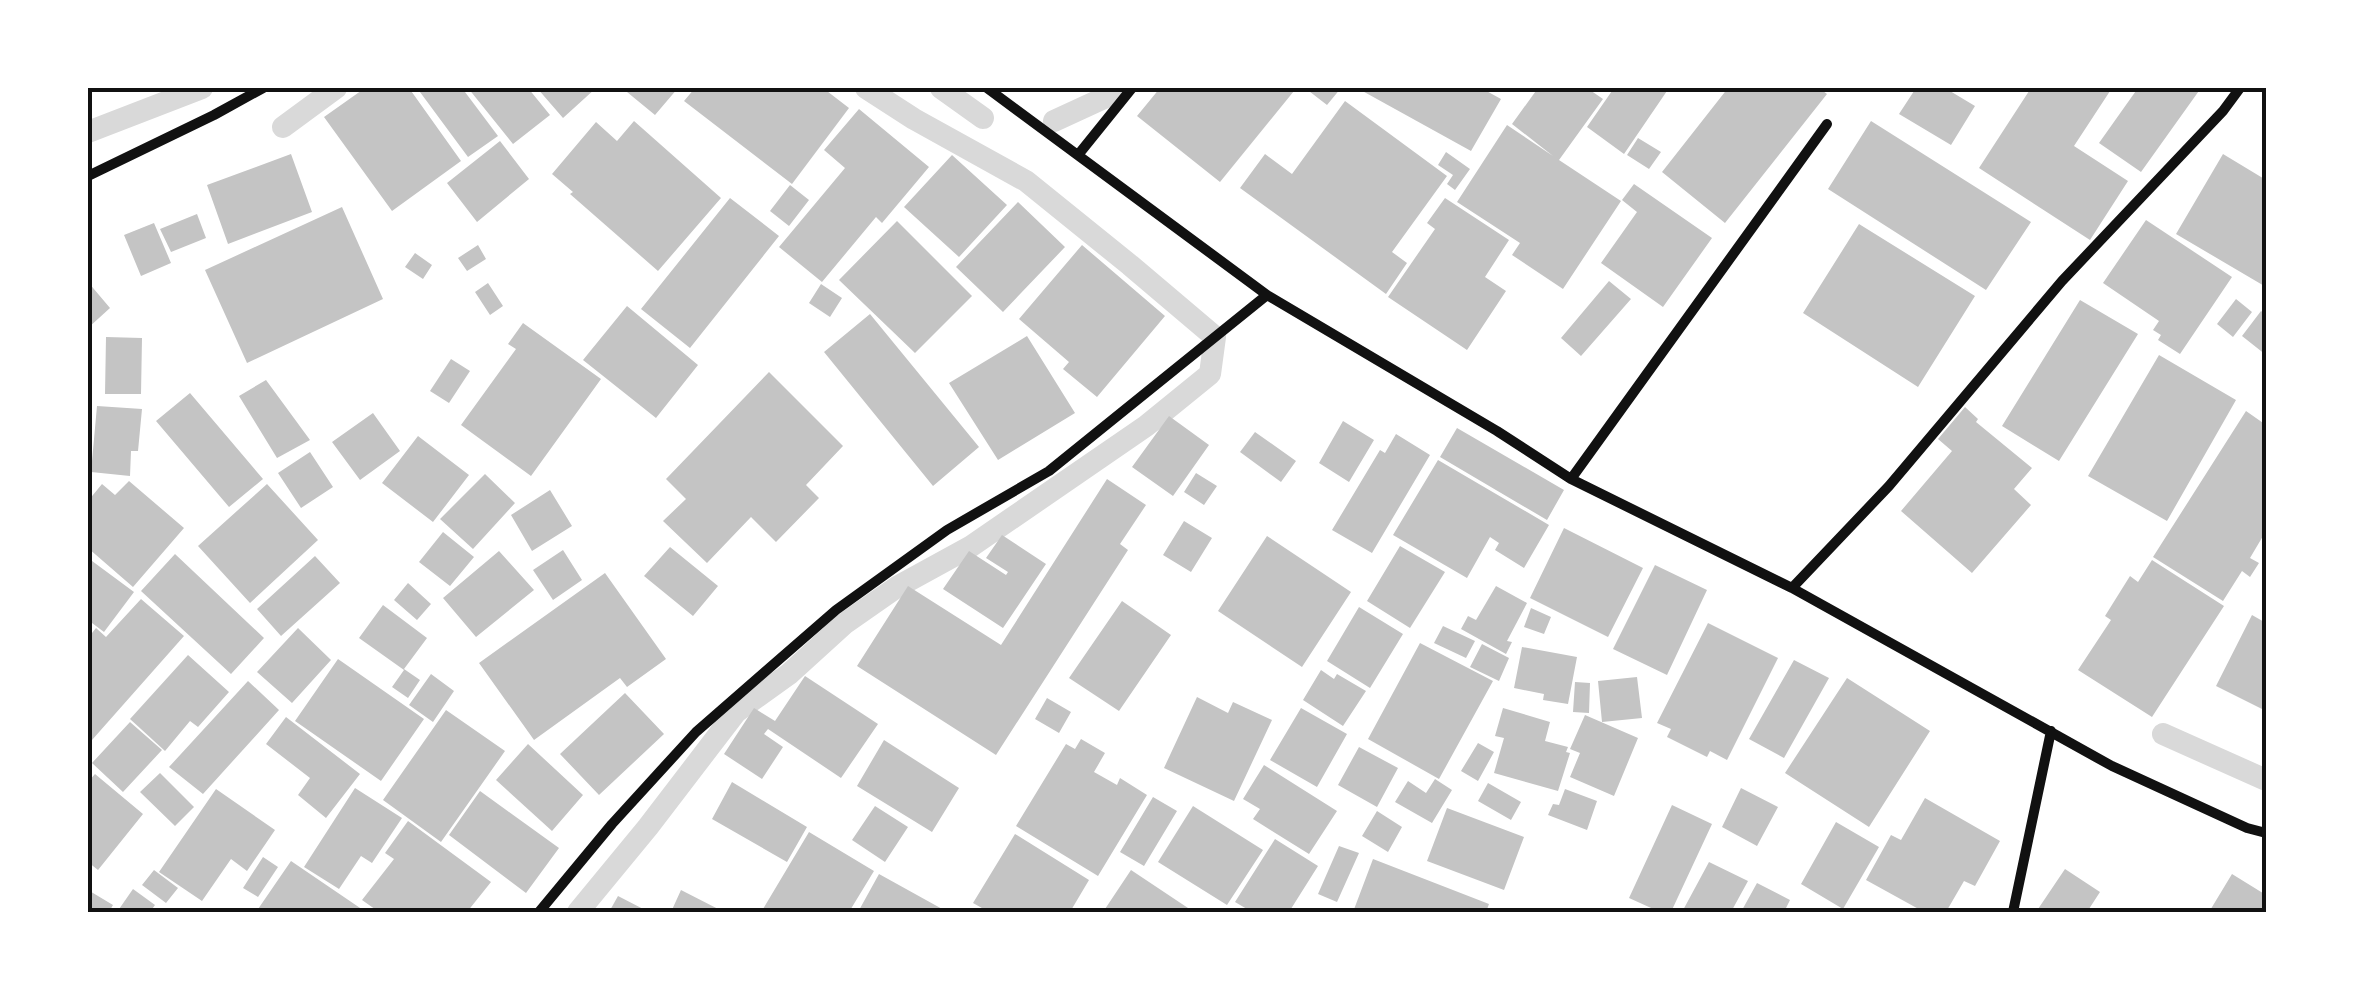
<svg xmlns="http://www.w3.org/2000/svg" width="2354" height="1000" font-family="Bitter,serif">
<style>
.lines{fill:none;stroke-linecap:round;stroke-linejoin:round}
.stream{stroke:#d9d9d9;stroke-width:22}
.building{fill:#c4c4c4}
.minor{stroke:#111;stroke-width:10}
.neatline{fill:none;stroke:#111;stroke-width:4}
</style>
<rect width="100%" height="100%" fill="#fff"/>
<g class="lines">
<path class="stream" d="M941 88 983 118
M1054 121 1117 92 1121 88
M283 127 336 88
M88 132 202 88
M2163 734 2266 780
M578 912 648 827 736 712 789 674 844 624 897 587 970 547 1146 426 1210 374 1215 337 1130 265 1026 181 914 119 866 88"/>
</g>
<path class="building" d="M365 88H409L461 161 392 211 324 117Z
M417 88H462L498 136 468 157Z
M468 88H528L550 115 513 144Z
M537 88H596L563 118Z
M631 88H678L655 115 627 92Z
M695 88H823L849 108 792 184 684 101Z
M1160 88H1290L1294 91 1220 182 1137 116Z
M1305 88H1341L1327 105Z
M1357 88H1481L1501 99 1471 151Z
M1538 88H1587L1603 99 1559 160 1621 201 1563 289 1512 255 1520 243 1457 202 1507 125 1553 156 1512 124Z
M1614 88H1669L1624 154 1587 127Z
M1728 88H1819L1827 94 1725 223 1662 172Z
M1916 88H1945L1975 106 1951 145 1899 114Z
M2031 88H2112L2074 146 2128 181 2090 240 1979 168Z
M2138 88H2201L2141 172 2099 143Z
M1345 101 1447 176 1392 252 1407 263 1386 294 1240 188 1265 154 1292 174Z
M859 109 929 167 882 223 876 217 822 282 779 247 845 168 824 150Z
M634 121 721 198 658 271 570 194 573 192 552 174 596 122 617 141Z
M1871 121 2031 222 1986 290 1828 189Z
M1638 138 1661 152 1649 169 1627 155Z
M500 141 529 179 477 222 447 183Z
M1446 152 1470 169 1455 190 1447 184 1453 175 1438 165Z
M291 154 312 212 228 244 207 185Z
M2223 154 2266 180V287L2176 234Z
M952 155 1007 205 959 257 904 207Z
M1634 184 1712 238 1663 307 1601 263 1637 212 1622 200Z
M790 185 809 200 789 226 770 211Z
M730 198 779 236 690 348 641 309Z
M1445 198 1509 240 1485 277 1506 291 1467 350 1388 297 1435 229 1427 223Z
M1018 202 1065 247 1003 312 956 267Z
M342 207 383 299 247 363 205 270Z
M197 214 206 238 171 252 160 229Z
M2146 220 2232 277 2180 354 2158 340 2161 335 2153 330 2159 321 2103 283Z
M897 221 972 296 915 353 839 280Z
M154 223 171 263 141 276 124 235Z
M1859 224 1975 296 1918 387 1803 313Z
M478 245 486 259 467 271 458 258Z
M1082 245 1165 316 1097 397 1063 369 1069 362 1019 319Z
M415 253 432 265 423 279 405 267Z
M1609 281 1631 299 1581 356 1561 338Z
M88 282 110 308 88 328Z
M488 283 503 306 490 315 475 292Z
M821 284 842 298 830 317 809 303Z
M2236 299 2252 312 2233 337 2217 324Z
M2080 300 2138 334 2059 461 2002 426Z
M627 306 698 365 656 418 583 360Z
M2261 311 2266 315V355L2242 336Z
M870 314 979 447 933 486 824 352Z
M523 323 601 379 531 476 461 425 516 349 508 344Z
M1027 336 1075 413 998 460 949 383Z
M106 337 142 338 141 394H105Z
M2159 355 2236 400 2167 521 2088 476Z
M451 359 470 371 449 403 430 391Z
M769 372 843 446 806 485 819 498 776 542 751 517 707 563 663 521 686 499 666 479Z
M266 380 310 440 277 458 239 396Z
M190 393 263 479 229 507 156 421Z
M97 406 142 409 138 451H131L130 476 91 472Z
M1965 407 1978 419 1976 422 2032 468 2014 489 2031 505 1972 573 1901 511 1952 451 1938 439Z
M2246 411 2266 425V531L2250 558 2259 563 2250 577 2242 571 2223 601 2153 557Z
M373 413 400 451 360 480 332 442Z
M1169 416 1209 445 1173 496 1132 467Z
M1343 421 1374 440 1349 482 1319 463Z
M1457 428 1564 490 1547 520 1440 457Z
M1255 432 1296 461 1281 482 1240 452Z
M1396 434 1430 455 1372 553 1332 530 1380 450 1385 453Z
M418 436 469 475 433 522 382 483Z
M310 452 333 487 301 508 278 473Z
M1438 460 1549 525 1524 568 1495 550 1499 543 1490 537 1467 578 1393 535Z
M1196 473 1217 486 1204 505 1184 492Z
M485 474 515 503 473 549 440 519Z
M1107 479 1146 505 1120 544 1128 550 996 755 857 666 908 586 1001 645Z
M129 481 184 528 133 587 88 548V501L102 484 115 495Z
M267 484 318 540 250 603 198 546Z
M550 490 572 526 532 551 511 515Z
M1184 521 1212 538 1191 572 1163 555Z
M1564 528 1643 568 1608 637 1530 598Z
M443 532 474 557 450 586 419 562Z
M1002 535 1046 564 1003 628 943 589 969 551 1006 575 1008 572 986 558Z
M1267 536 1351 592 1302 667 1218 611Z
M1400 546 1445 572 1410 628 1367 601Z
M670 547 718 586 693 616 644 576Z
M563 550 582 580 553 600 533 570Z
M499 551 534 590 476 637 443 598Z
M175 554 264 638 231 674 141 591Z
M315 556 340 583 281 636 257 609Z
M88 558 134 592 104 632 88 620Z
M2152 560 2224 606 2152 717 2078 670 2111 620 2105 616 2130 576 2138 582Z
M1655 565 1707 590 1667 675 1613 649Z
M605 573 666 659 627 687 620 678 534 740 479 663Z
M408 583 431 604 417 620 394 600Z
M1496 586 1527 603 1507 641 1512 642 1506 654 1461 629 1468 616 1476 620Z
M141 599 184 636 92 740 88 736V638L96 628 106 637Z
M1122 601 1171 635 1119 711 1069 678Z
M383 605 427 638 404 669 420 680 408 698 392 687 404 670 359 638Z
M1359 607 1403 634 1370 688 1327 661Z
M1531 608 1551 617 1544 634 1524 627Z
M2252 615 2266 623V711L2216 686Z
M1708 623 1778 658 1727 760 1710 751 1707 757 1667 737 1671 729 1657 723Z
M1443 626 1475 641 1466 658 1434 643Z
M298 628 331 660 292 703 257 672Z
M1420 643 1493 681 1439 779 1368 739Z
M1482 644 1509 658 1499 681 1470 667Z
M1522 647 1577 657 1568 704 1543 700 1544 694 1514 688Z
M188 655 229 692 198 727 190 721 165 751 130 719Z
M338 659 424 719 381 781 295 721Z
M1794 660 1829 678 1784 758 1749 739Z
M1321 670 1334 679 1337 674 1366 691 1343 726 1303 700Z
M431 674 454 691 433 722 409 705Z
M805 676 878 724 841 778 768 729 764 734 783 747 762 779 724 754 754 708 775 721Z
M1637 677 1642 718 1602 722 1598 681Z
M1847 678 1930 731 1869 827 1785 773Z
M248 681 279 710 203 794 169 767Z
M1575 682 1590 683 1589 713 1573 712Z
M625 693 664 734 599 795 560 754Z
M1197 697 1228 713 1233 702 1272 720 1234 801 1164 768Z
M1047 698 1071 712 1059 733 1035 719Z
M1301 708 1347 734 1317 787 1270 760Z
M1503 708 1550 722 1545 741 1568 747 1566 752 1570 753 1558 791 1494 773 1504 738 1495 736Z
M446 710 505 751 441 842 383 800Z
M1585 715 1638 738 1614 796 1570 777 1580 753 1570 749Z
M286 717 360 774 326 818 298 795 310 778 266 744Z
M130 722 162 750 123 792 92 763Z
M1081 739 1105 753 1094 772 1117 785 1120 778 1147 795 1098 876 1016 826 1066 744 1075 749Z
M884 740 959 788 932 832 857 786Z
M1478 743 1494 752 1478 781 1461 771Z
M528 744 583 795 552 831 496 780Z
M1359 747 1398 768 1377 807 1338 785Z
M1264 765 1337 811 1309 854 1253 819 1260 809 1243 799Z
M160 773 194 807 175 826 140 792Z
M95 774 143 814 98 870 88 862V782Z
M1435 779 1452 790 1432 823 1395 802 1408 781 1426 793Z
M732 782 807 827 787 862 712 819Z
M1488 783 1521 802 1511 820 1478 801Z
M355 788 402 818 372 863 361 856 339 889 304 867Z
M1741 788 1778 807 1757 846 1722 827Z
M216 789 275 830 247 871 231 859 202 901 159 872Z
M1565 789 1597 801 1587 830 1548 815 1553 804 1559 805Z
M480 791 559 848 526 893 449 835Z
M1153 797 1177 811 1144 866 1120 852Z
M1925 798 2000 841 1975 886 1964 881 1946 912H1924L1866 880 1891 835 1901 840Z
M1672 805 1712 824 1671 912H1660L1629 898Z
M875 806 908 827 885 862 852 840Z
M1193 806 1263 850 1227 905 1158 862Z
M1447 808 1524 837 1504 890 1427 861Z
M1377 811 1402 827 1388 852 1362 836Z
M408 821 491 882 467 912H379L362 900 394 859 385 853Z
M1836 822 1879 847 1843 909 1801 884Z
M809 832 874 871 849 912H769L763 909Z
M1015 834 1089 880 1070 912H989L973 903Z
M1275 839 1318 866 1289 912H1252L1235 902Z
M1339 846 1359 853 1337 902 1318 894Z
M263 857 278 867 258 897 243 888Z
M1373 859 1489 904 1486 912H1353Z
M291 861 366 912H256Z
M1709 862 1748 881 1731 912H1682Z
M2065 869 2100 892 2087 912H2036Z
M154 870 178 888 166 903 142 885Z
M1131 870 1194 912H1103Z
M879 874 944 910 943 912H858Z
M2232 874 2266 895V912H2209Z
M1757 883 1790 900 1784 912H1741Z
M133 889 155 905 150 912H117Z
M88 890 113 905 109 912H88Z
M681 890 724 912H671Z
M618 896 649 912H609Z"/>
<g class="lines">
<path class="minor" d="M987 88 1267 295 1497 431 1571 479 1792 588 2112 766 2247 828 2266 833
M1078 155 1132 88
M88 176 214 115 263 88
M1571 479 1827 124
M1792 588 1889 486 2062 281 2223 111 2240 88
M539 912 612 824 696 732 836 610 947 530 1049 471 1267 295
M2013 912 2051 731"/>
</g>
<rect width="2354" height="1000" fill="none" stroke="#ffffff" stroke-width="180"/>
<rect x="90" y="90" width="2174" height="820" class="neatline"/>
</svg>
